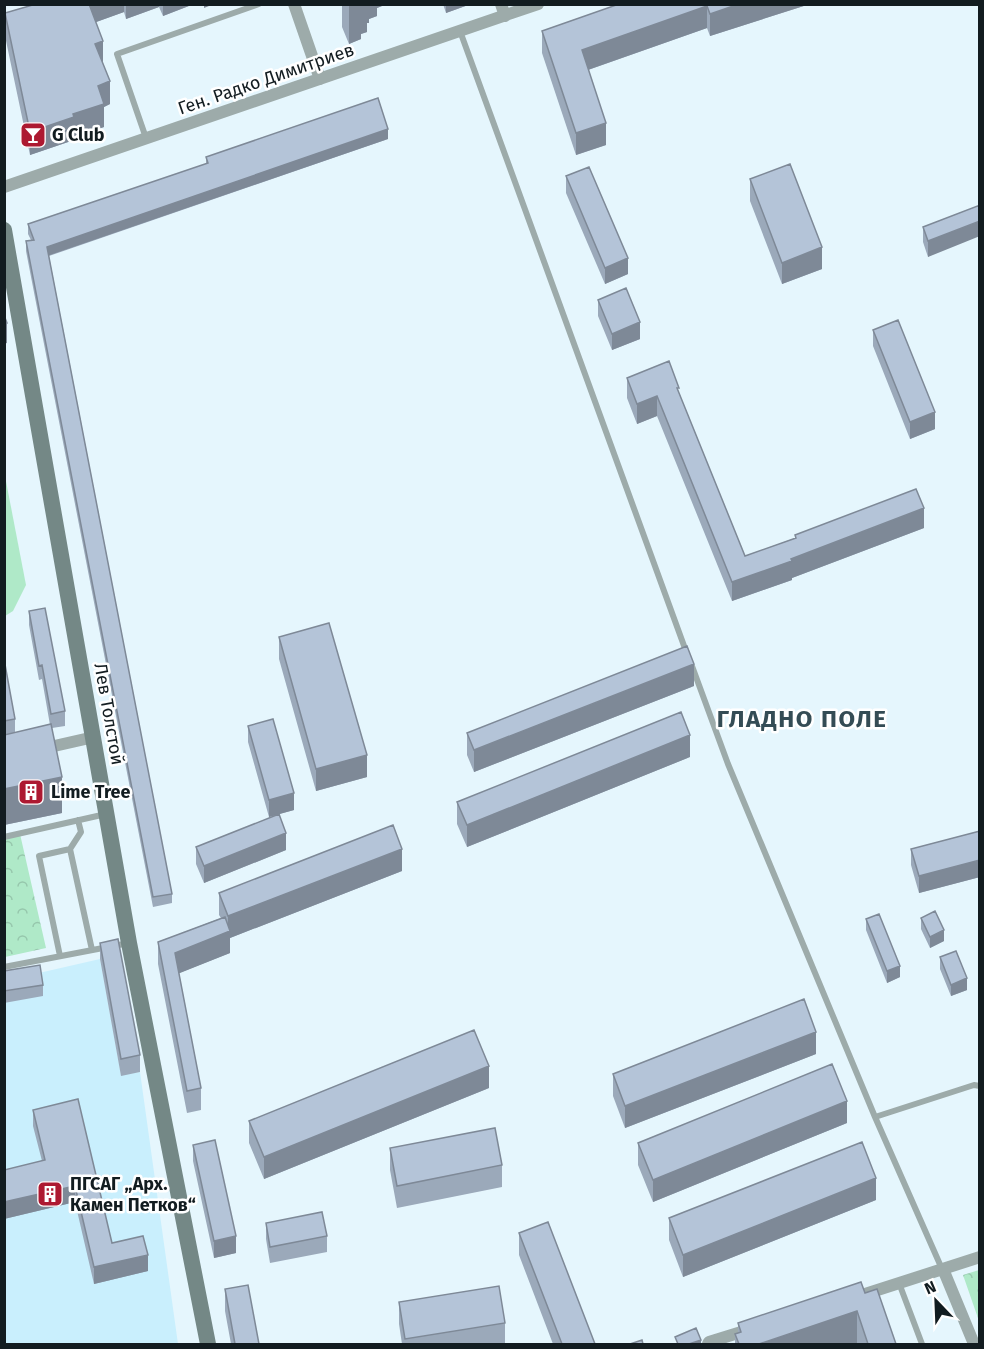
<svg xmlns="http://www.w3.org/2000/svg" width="984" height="1349" font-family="'Fira Sans',sans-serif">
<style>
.built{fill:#c9effd}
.green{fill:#afe9c8}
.park{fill:url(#park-crowns)}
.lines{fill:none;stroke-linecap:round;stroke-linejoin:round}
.lane{stroke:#9dabaa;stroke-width:6}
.street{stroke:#9dabaa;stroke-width:12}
.secondary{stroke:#748886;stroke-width:16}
.wall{fill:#9ba9ba}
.shaded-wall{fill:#7e8997}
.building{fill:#b4c4d8;stroke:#7e8997;stroke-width:1.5}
.labels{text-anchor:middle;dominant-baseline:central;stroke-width:5;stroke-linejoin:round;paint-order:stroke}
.street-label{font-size:18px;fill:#121c20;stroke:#fff}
.poi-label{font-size:18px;font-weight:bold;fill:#121c20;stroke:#fff;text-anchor:start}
.district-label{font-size:24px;font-weight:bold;letter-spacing:1.5px;fill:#344c55;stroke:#fff}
</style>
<defs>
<pattern id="park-crowns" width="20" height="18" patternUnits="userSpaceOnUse" patternTransform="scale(1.5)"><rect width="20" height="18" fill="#afe9c8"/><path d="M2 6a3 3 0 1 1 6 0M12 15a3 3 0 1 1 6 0" fill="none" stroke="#96c7ac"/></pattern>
</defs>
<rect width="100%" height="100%" fill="#e5f6fd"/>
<path class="built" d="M100 959 121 1075 140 1072 178 1344H5L4 981Z"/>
<path class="green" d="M5 476 26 585 13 611 5 616Z"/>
<path class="park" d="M20 834 46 948 5 957 4 837Z
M979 1270H980L979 1321 963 1275Z"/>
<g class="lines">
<path class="lane" d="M460 31 687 654
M146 138 117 54 259 4
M692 666 728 764 875 1117 942 1269
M78 820 81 832 70 849 92 950
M4 837 106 814
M60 956 39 856 70 849
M4 967 129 943
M875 1117 974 1085 980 1086
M899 1283 922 1344"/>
<path class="street" d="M294 4 320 79
M501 4 505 16
M4 187 538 4
M41 749 94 737
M943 1269 974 1344
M862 1295 980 1257
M708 1344 709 1342 751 1329"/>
<path class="secondary" d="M4 230 129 943 208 1344"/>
</g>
<path class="wall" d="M36 4H194L163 16 159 7 126 19 124 12 96 22 110 104 104 107V127L74 137V140L30 155 5 36V13Z
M342 4H387L377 8V16L369 19V23H367V32L361 34V39L349 44 342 27Z
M443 4H471L446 13Z
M619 4H810L710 36 707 28 588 70 606 145 576 155 542 53V31Z
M388 139 49 256 172 894V903L153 907 26 251V241L31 240 28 234V224L206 164V157Z
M566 176 628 274 605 284 566 193Z
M750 179 822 269 782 284 750 201Z
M980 205 928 257 923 242V227Z
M598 300 640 339 612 350 598 316Z
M873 330 935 429 910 439 873 346Z
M627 378 679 393 745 556 795 538V535L924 528 792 578V580L732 601 657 416 637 424 627 398Z
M29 611 65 711V726L52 728 62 813 4 825V659L15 719V733L50 725 42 679 39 680 29 625Z
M279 637 367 777 316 791 279 659Z
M694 686 474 772 467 755V733Z
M248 726 294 810 279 814 286 850 204 883 196 864V847L277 815 269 817 248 742Z
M690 757 467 847 457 824V802Z
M980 831V877L919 893 911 865V849Z
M402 871 230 938V953L179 973 201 1088V1110L187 1113 158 964V942L221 918 219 915V893Z
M980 892V916L978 909V893Z
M921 918 944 941 930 948 921 929Z
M866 919 900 977 887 983 866 930Z
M100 943 140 1055V1072L121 1076 100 959Z
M940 957 967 990 951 996 940 969Z
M4 971 43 985V996L4 1003Z
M816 1054 625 1128 613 1096V1074Z
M489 1088 264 1179 249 1143V1121Z
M33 1110 112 1243 148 1271 94 1284 75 1202 4 1219V1170L42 1161 33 1126Z
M847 1123 653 1202 638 1165V1143Z
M193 1145 236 1253 214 1258 193 1161Z
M390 1148 502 1165V1187L397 1208 390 1170Z
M876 1200 683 1277 669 1240V1218Z
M266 1223 327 1236V1252L270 1263 266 1239Z
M519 1233 595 1344H553L519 1255Z
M225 1289 259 1344H231L225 1311Z
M865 1293 896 1344H857V1343L853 1344H735V1334L738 1333V1323Z
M399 1302 505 1323V1344H402L399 1324Z"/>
<path class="shaded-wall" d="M88 4H124V12L88 25Z
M126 4H159V7L126 19Z
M163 4H194L163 16Z
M204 4H214L204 8Z
M349 4H387L377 8V16L369 19V23H367V32L361 34V39L349 44Z
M446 4H471L446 13Z
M739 4H810L710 36V14Z
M707 6V28L582 72V50Z
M103 41V64L95 44Z
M110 81V104L104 107V127L74 137V140L30 155V132L73 114 98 86Z
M606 123V145L576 155V133Z
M388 129V139L47 256V247Z
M980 221V236L928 257V241Z
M822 247V269L782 284V263Z
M628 258V274L605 284V268Z
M640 322V339L612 350V334Z
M7 323V343L4 344V324Z
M657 396V416L637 424V404Z
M935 412V429L910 439V422Z
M924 508V528L792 578V580L732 601V582Z
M694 664V686L474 772V750Z
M690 735V757L467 847V825Z
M367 755V777L316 791V769Z
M62 777V813L4 825V789Z
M294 793V810L269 817V800Z
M286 833V850L204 883V866Z
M402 849V871L230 938V953L175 975V953L228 931V916Z
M980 860V877L919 893V876Z
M944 930V941L930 948V937Z
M900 966V977L887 983V971Z
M967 978V990L951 996V985Z
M816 1032V1054L625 1128V1106Z
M489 1066V1088L264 1179V1157Z
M847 1101V1123L653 1202V1180Z
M876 1178V1200L683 1277V1255Z
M75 1186V1202L4 1219V1202Z
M236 1236V1253L214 1258V1241Z
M148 1255V1271L94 1284V1267Z
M857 1311V1343L853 1344H759Z
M701 1340V1344H689Z"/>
<path class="building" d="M36 4H89L103 41 95 44 110 81 98 86 104 104 73 114 74 117 30 132 5 13Z
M619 4H739L710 14 707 6 582 50 606 123 576 133 542 31Z
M378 98 388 129 47 247 172 894 153 897 26 241 34 240 28 224 208 163 206 157Z
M790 164 822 247 782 263 750 179Z
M589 167 628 258 605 268 566 176Z
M980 205V221L928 241 923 227Z
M626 288 640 322 612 334 598 300Z
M4 315 7 323 4 324Z
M898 320 935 412 910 422 873 330Z
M669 361 679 388H677L745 556 796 538 795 535 916 489 924 508 791 559 792 561 732 582 657 396 637 404 627 378Z
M45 608 65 711 51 714 42 665 39 666 29 611Z
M329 623 367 755 316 769 279 637Z
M687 646 694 664 474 750 467 733Z
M4 659 15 719 4 721Z
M681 712 690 735 467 825 457 802Z
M273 719 294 793 269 800 248 726Z
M51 724 62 777 4 789V735Z
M279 814 286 833 204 866 196 847Z
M393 825 402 849 228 916 219 893Z
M980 831V860L919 876 911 849Z
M935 911 944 930 930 937 921 918Z
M879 914 900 966 887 971 866 919Z
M225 917 230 931 175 953 201 1088 187 1091 158 942Z
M118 939 140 1055 121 1059 100 943Z
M956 951 967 978 951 985 940 957Z
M40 965 43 985 4 991V971Z
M804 999 816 1032 625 1106 613 1074Z
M474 1030 489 1066 264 1157 249 1121Z
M832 1064 847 1101 653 1180 638 1143Z
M78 1099 112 1243 143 1236 148 1255 94 1267 75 1186 4 1202V1170L45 1160 33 1110Z
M495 1128 502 1165 397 1186 390 1148Z
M215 1140 236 1236 214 1241 193 1145Z
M862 1142 876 1178 683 1255 669 1218Z
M322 1212 327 1236 270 1247 266 1223Z
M548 1222 595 1344H562L519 1233Z
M861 1282 865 1293 877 1289 896 1344H868L857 1311 759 1344H739L735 1334 741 1332 738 1323Z
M248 1285 259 1344H235L225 1289Z
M499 1286 505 1323 405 1339 399 1302Z
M696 1328 701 1340 689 1344H678L675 1337Z
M642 1340 643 1344H630Z"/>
<defs>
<g id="bar-square" transform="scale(1.35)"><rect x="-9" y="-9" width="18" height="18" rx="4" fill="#ad1931" stroke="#fff"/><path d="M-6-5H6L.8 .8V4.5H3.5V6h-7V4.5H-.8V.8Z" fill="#fff"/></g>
<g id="building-square" transform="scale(1.35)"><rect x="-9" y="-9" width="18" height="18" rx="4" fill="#ad1931" stroke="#fff"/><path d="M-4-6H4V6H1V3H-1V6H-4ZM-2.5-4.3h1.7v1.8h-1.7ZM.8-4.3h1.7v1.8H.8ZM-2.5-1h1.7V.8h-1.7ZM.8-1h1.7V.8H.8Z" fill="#fff"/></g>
</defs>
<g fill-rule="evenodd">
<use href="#bar-square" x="33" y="135"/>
<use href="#building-square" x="31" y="792"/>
<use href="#building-square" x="50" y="1194"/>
</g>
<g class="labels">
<g class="street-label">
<text transform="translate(266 79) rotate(-19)">Ген. Радко Димитриев</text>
<text transform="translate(109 714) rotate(80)">Лев Толстой</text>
</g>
<g class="poi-label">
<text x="52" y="135">G Club</text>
<text x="51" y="792">Lime Tree</text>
<text x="70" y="1184">ПГСАГ „Арх.<tspan x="70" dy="21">Камен Петков“</tspan></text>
</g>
<g class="district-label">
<text x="802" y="719">ГЛАДНО ПОЛЕ</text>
</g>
</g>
<rect width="984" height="1349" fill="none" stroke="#121c20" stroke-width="12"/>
<g transform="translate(936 1301) rotate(337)" stroke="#ffffff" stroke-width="4.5" paint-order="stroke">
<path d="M0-4.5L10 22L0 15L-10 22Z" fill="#121c20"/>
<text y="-9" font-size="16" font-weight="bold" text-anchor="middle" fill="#121c20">N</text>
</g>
</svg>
